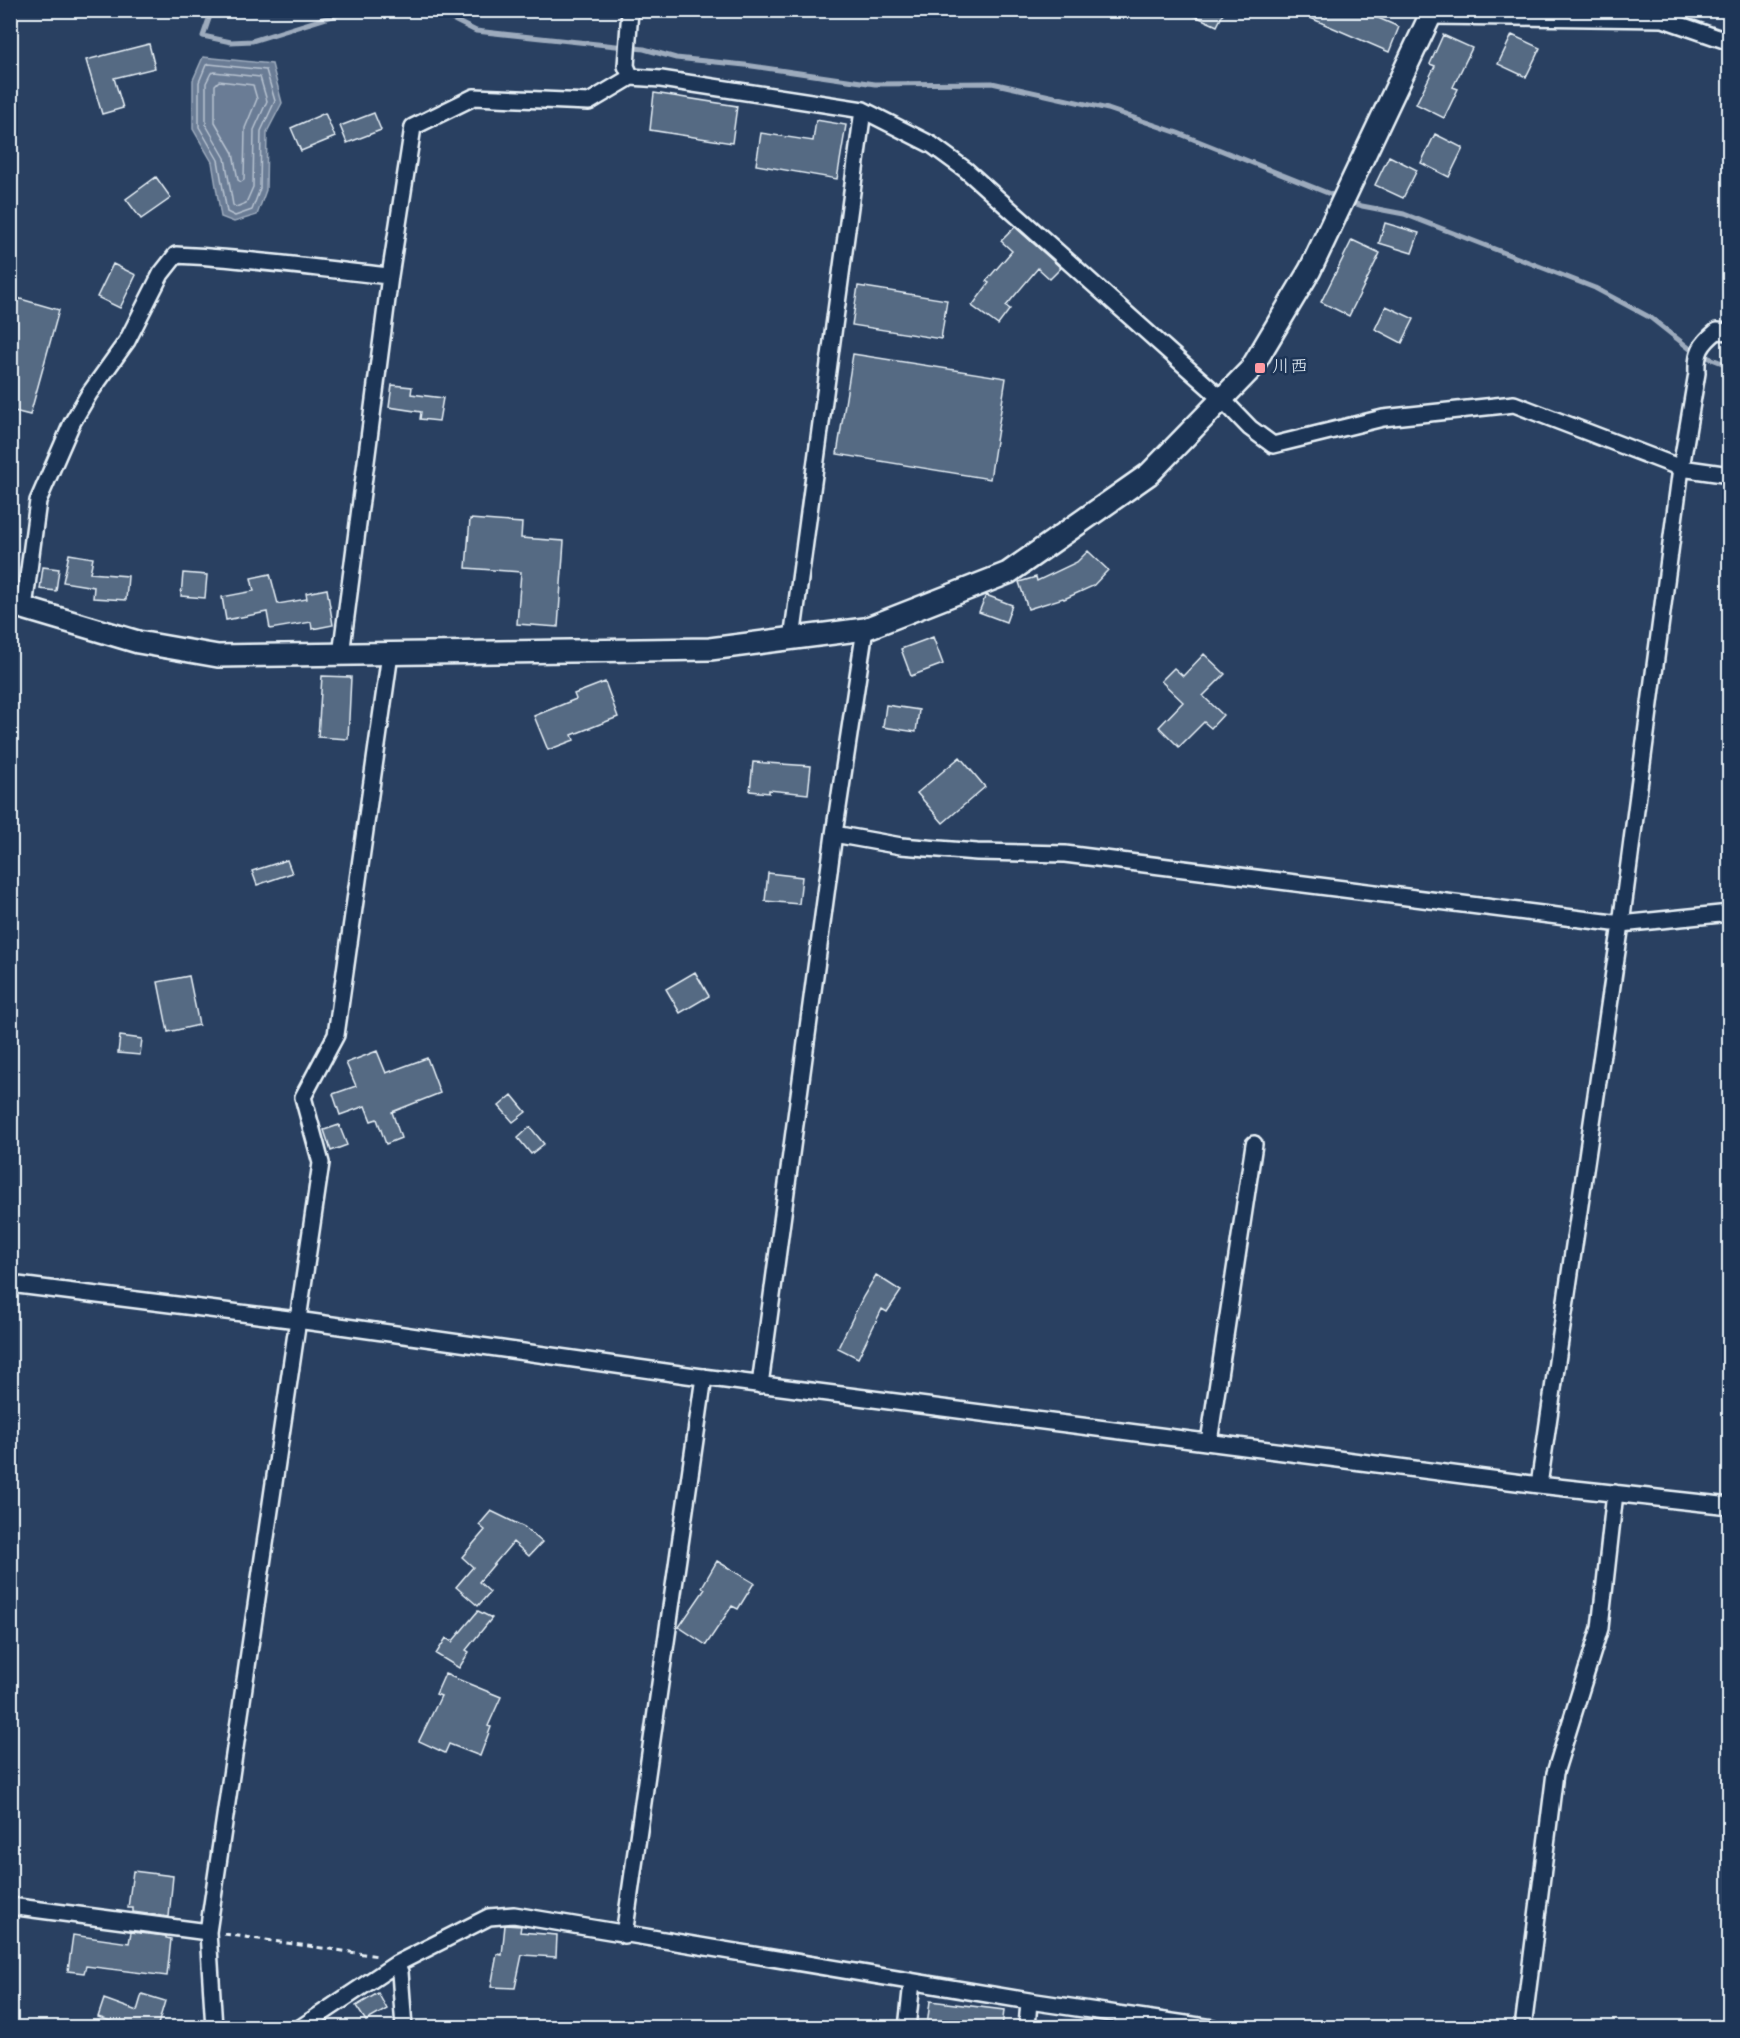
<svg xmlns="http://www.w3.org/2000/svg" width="1740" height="2038" font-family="'Gochi Hand','Klee One',sans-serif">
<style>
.water{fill:#6b7c95;stroke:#9dabbd;stroke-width:1.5}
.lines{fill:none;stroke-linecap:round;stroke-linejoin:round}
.shore{stroke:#b6c2d0;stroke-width:1.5}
.stream{stroke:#9dabbd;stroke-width:5}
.building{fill:#556a83;stroke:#e8f1f8;stroke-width:1.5}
.street-casing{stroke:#e8f1f8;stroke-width:20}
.secondary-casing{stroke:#e8f1f8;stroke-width:26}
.path{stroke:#e8f1f8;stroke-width:3;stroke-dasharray:6 4.5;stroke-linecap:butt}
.street{stroke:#1d3557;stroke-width:15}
.secondary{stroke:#1d3557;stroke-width:21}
.poi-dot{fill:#ff9aa2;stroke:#1d3557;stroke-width:2}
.labels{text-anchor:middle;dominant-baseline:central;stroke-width:5;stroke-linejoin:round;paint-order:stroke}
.poi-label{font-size:18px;fill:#e8f1f8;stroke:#1d3557;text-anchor:start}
</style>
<rect width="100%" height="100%" fill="#294061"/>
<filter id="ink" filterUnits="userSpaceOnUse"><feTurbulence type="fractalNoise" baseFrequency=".0167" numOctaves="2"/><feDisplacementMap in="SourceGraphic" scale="12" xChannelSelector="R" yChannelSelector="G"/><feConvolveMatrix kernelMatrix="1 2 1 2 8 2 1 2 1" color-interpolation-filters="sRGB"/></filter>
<g filter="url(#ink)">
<path class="water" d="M203 57 272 64 282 103 267 132 266 190 257 215 234 222 221 217 212 162 193 129V80Z"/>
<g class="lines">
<path class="shore" d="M209 64 266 70 275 101 261 131 260 189 252 210 235 216 227 212 218 160 199 127V82L206 65Z
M214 72 260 77 267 101 254 130 253 187 246 203 236 207 233 205 225 158 206 125V83L211 73Z
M219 81 253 85 257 99 245 128 244 180 241 182 238 180 233 153 215 122V85Z"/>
<path class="stream" d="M212 10 203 36 231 42 252 41 352 10
M434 10 476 31 644 49 676 58 745 65 875 84 992 83 1108 109 1178 133 1340 198
M1348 201 1362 206 1404 214 1595 288 1651 318 1694 352 1730 366"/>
</g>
<path class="building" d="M1182 10H1225L1217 26Z
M1292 10H1360L1399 27 1389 52Z
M1443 35 1472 48 1453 87 1458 89 1444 118 1416 104 1435 66 1430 64Z
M1512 35 1540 48 1526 77 1498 64Z
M149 44 155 68 114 78 123 108 102 114 86 60Z
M654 93 737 106 732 143 650 130Z
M325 113 335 137 301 151 291 128Z
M374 113 381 130 347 143 340 126Z
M816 120 846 125 837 179 756 165 761 133 813 141Z
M1435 134 1463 148 1449 177 1421 163Z
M1389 156 1417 170 1403 198 1375 185Z
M156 177 171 198 141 219 126 199Z
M1385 223 1419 233 1412 253 1379 243Z
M1015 227 1061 268 1050 279 1038 268 1006 306 1010 309 998 325 972 306 989 283 986 281 1012 251 1001 241Z
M1352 240 1380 253 1349 316 1321 302Z
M113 264 136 275 120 308 97 297Z
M858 286 947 300 941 339 852 325Z
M10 296 59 310 30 415 10 410Z
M1386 306 1414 319 1402 343 1375 329Z
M853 354 1006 378 990 479 837 454Z
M392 385 412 387 411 394 443 398 439 421 420 419 421 412 389 407Z
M470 519 522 523 521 538 564 541 558 627 517 624 521 572 466 568Z
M1088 551 1108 570 1093 586 1064 599 1063 598 1028 609 1019 582 1036 577 1037 581 1077 562Z
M69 554 93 558 90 573 128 576 126 600 93 598 94 587 63 582Z
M43 567 59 569 56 591 40 589Z
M183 573 207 575 205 598 181 596Z
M270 574 278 604 307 599 306 593 327 589 333 625 312 629 311 622 270 629 267 612 226 620 222 597 254 591 251 578Z
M986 595 1012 605 1006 622 979 612Z
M933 637 943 664 911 676 901 649Z
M1204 654 1225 674 1203 696 1223 715 1211 728 1204 722 1179 747 1159 727 1183 702 1161 681 1174 668 1183 676Z
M322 676 351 677 348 739 318 737Z
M605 682 618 717 572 735 574 740 548 750 534 716 576 699 574 694Z
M886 705 919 710 916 732 883 727Z
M960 757 985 787 943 823 917 793Z
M753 762 811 766 808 794 769 790V793L750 791Z
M287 860 292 873 257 885 252 871Z
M768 873 802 877 799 904 765 901Z
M695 972 709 996 680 1013 666 989Z
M189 976 199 1025 168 1032 158 982Z
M120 1036 142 1039 140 1055 118 1053Z
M377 1051 386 1073 427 1058 440 1093 392 1112 401 1138 386 1144 377 1119 371 1121 365 1106 340 1115 333 1094 356 1086 346 1063Z
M512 1095 526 1112 513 1122 499 1106Z
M339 1125 347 1145 331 1151 324 1130Z
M530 1127 544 1144 531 1154 518 1138Z
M876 1275 901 1291 887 1312 882 1309 858 1358 838 1348 863 1297Z
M491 1511 524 1527 542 1542 529 1556 513 1542 479 1582 490 1592 478 1606 456 1587 473 1567 462 1557 485 1530 479 1525Z
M717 1561 754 1583 738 1609 732 1606 706 1645 679 1627 705 1589 702 1587Z
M478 1611 492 1618 466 1650 469 1652 459 1668 436 1654 446 1638 452 1642Z
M445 1674 501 1697 488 1726 491 1727 480 1756 449 1744 445 1753 419 1741 441 1696 436 1694Z
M133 1871 173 1876 169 1917 133 1912V1908H128Z
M505 1925 521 1926 520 1932 557 1935 556 1957 522 1955 515 1988 491 1987 497 1954 502 1955Z
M131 1932 166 1936V1938L171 1939 167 1976 86 1966 84 1973 68 1971 73 1935 129 1943Z
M378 1993 387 2009 366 2021 356 2006Z
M142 1994 165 2001 157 2028H115L116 2023 98 2017 104 1999 137 2011Z
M930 2001 1004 2010 1002 2028 927 2026Z"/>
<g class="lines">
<g class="street-casing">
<path id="street" d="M630 10 626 66 631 77
M1431 16 1663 19 1730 42
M24 608 38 501 72 423 89 394 127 341 161 274 176 255C248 258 319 269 390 276
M792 639 863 110
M341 655 390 276 413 127 474 97 589 102 631 77 661 79 863 110 932 145 966 170 1222 399 1250 428 1273 445 1383 418 1514 404 1681 468 1730 475
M834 834 901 846 977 852 1065 854 1621 924 1730 913
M10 1284 297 1320 687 1375 1539 1485 1730 1506
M760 1385 834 834 865 629
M1209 1442 1254 1144
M1539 1485 1621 924 1681 468 1697 373C1696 352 1701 344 1717 331L1730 332
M10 1906 208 1932
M624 1935 704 1377
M396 1964 400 1972 404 2028
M214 2028 208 1932 321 1163 303 1097 336 1035 390 654
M300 2028 396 1964 489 1917 514 1915 1029 2001 1213 2028
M907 2028 912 1982
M1027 2028 1029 2001
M1523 2028 1555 1773 1600 1628 1615 1493"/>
</g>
<g class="secondary-casing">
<path id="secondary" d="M10 604 138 642 218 656 710 649 865 629 1008 573 1149 474 1251 369 1310 270 1433 10"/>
</g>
<path class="path" d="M224 1934 378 1956"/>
<use href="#street" class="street"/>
<use href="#secondary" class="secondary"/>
</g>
</g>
<rect class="poi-dot" x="1254" y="362" width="12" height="12" rx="3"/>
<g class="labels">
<g class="poi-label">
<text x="1272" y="368">川西</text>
</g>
</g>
<rect width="1740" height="2038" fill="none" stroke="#1d3557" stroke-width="36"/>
<rect x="18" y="18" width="1704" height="2002" fill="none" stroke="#e8f1f8" stroke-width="2" filter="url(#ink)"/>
</svg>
